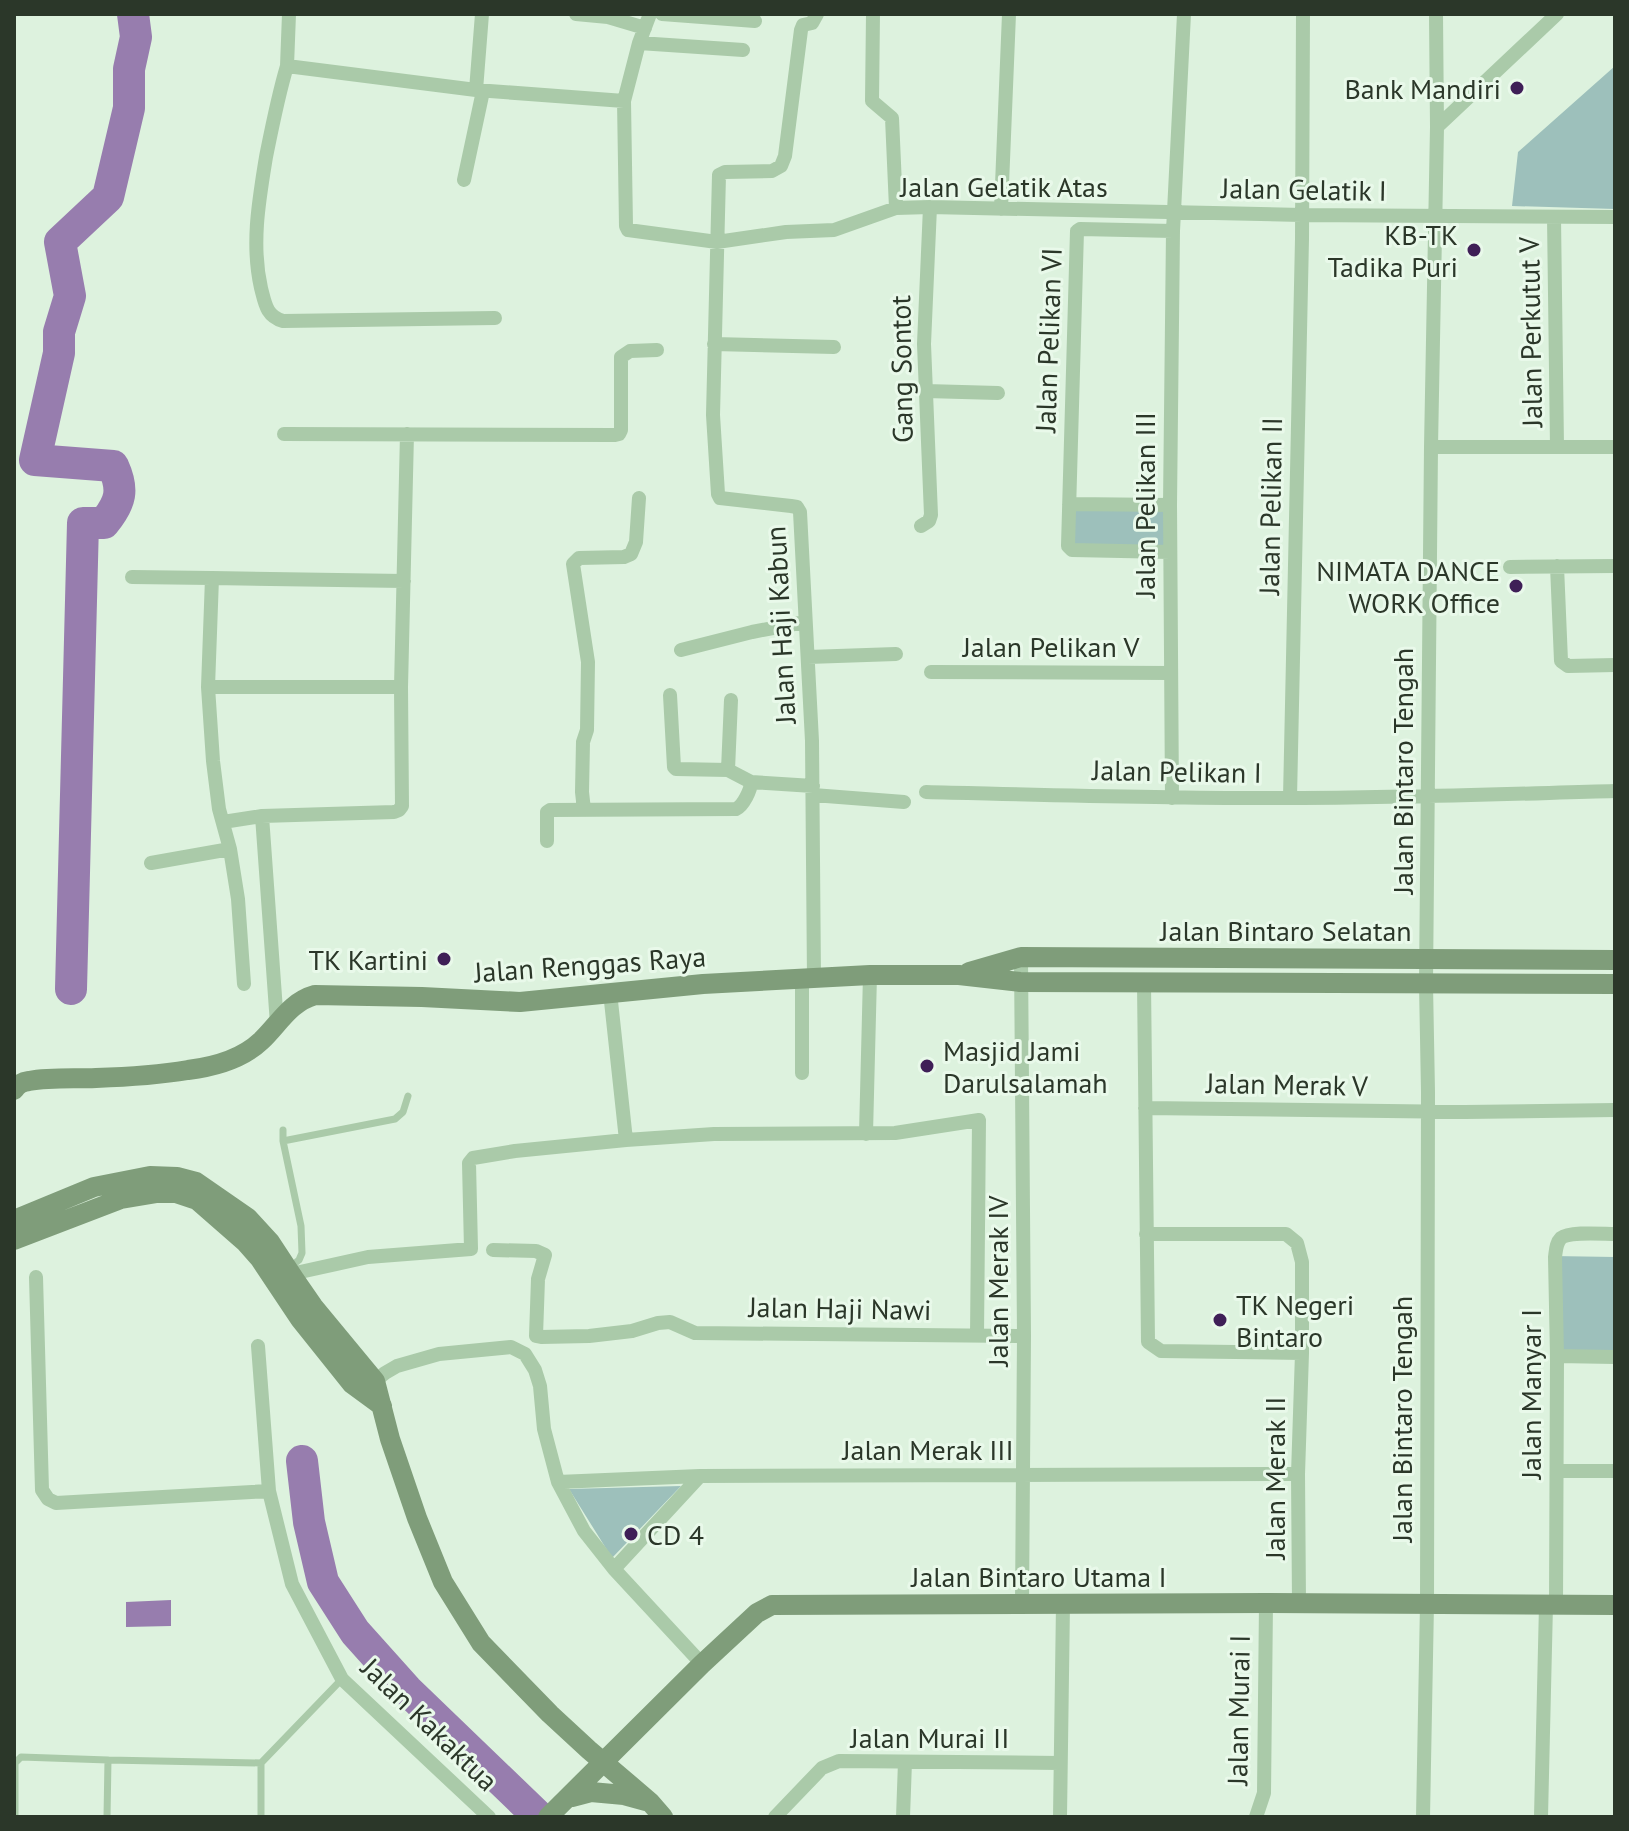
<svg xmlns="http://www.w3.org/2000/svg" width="1629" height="1831" font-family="'PT Sans',sans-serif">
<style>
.green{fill:#9dc0bb}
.water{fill:#977dae}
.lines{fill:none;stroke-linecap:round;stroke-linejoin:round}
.river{stroke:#977dae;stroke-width:32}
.lane{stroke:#aacaa9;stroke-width:7}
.street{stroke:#aacaa9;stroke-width:14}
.secondary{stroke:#7f9d7a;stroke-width:20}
.poi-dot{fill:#3f1f57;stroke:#e9f9ea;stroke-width:3}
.labels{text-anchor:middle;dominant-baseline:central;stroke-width:6;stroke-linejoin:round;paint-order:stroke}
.poi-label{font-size:28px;fill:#2b3729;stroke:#e9f9ea;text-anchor:end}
.street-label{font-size:28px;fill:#2b3729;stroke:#e9f9ea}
</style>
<rect width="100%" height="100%" fill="#ddf2de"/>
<path class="green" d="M1615 66V209L1512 206 1518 152Z
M1073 510 1166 511V546H1073Z
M1552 1256 1615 1257V1362L1551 1361Z
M681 1486 612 1558 569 1489Z"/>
<path class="water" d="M171 1600V1626L126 1627V1602Z"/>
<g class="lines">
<path class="river" d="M71 989 83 523H104C121 502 124 490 113 466L35 460 59 353V332L70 296 60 242 108 197 129 108V69L136 37 133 14
M302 1461 309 1522 323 1582 355 1632 407 1690 539 1817"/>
<path class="lane" d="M283 1130V1141L301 1226 302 1253 299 1260 289 1268
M283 1141 395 1119 403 1112 408 1096
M15 1817V1763L21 1757 108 1760
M107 1817 108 1760 261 1763 342 1679
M261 1817V1763"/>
<path class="street" d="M576 14 608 17 645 28
M650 14 639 43 624 101 626 226 628 230 717 242 786 232 834 230 896 208 930 207 1302 215 1615 217
M662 14 755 21
M873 14 872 101 892 118 896 208
M639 43 743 50
M287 66 289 14
M476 90 482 14
M1437 127 1557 14
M464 180 483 91
M1001 209 1009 14
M1554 217 1557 447
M495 318 283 321C266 316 265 303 261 288 251 244 259 200 266 157 272 127 278 96 287 66L476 90 624 101
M714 344 834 347
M926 391 998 393
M284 434 615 435 619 434 621 430V357L630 351 657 350
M1431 447H1615
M1069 504 1170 505
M921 526 929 521 931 515 924 344 930 207
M1170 552 1072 550 1068 546 1077 231 1080 229 1173 231
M1557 566 1561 661 1568 666 1615 665
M1510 567 1615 566
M132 577 212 578
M681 650 752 632 805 622
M808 657 896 654
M931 672 1171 673
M208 687H401
M670 695 674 767 676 769 728 770 751 782
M728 770 731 700
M926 792C1048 795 1170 799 1292 798 1400 798 1507 794 1615 791
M813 795 904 802
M1172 798 1170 505 1173 231 1184 14
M1290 798 1302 239 1303 14
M584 810 582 792 583 742 587 730 588 662 573 564 579 558 624 557 631 554 636 542 639 498
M262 816 277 1024
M223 822 262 816 394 812 399 810 402 806 401 687 407 434
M547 841V812L550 810 736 809C743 806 751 790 751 782L813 786
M151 863 230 849
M1021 957 1024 1336 1022 1604
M802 979V1073
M814 979 812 741 800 512 797 507 791 506 720 498 718 494 713 415 719 175 725 172 772 171 781 166 785 156 801 30 803 25 812 23 817 14
M1144 983 1148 1342 1161 1351 1302 1353
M244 984 238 899 230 849 219 809 213 761 208 687 212 578 404 581
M610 992 626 1140
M1145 1108 1465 1112 1615 1110
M866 1134 870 975
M1146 1234H1286L1297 1243 1302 1262V1353L1298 1474 1299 1603
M493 1250 536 1251 545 1255 538 1279 536 1336 541 1337 589 1336 632 1331 658 1323 670 1322 695 1333 1024 1336
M291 1274 368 1257 471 1249 469 1163 473 1158 515 1151 626 1140 714 1134 895 1133 979 1120 977 1336
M36 1277 42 1490 48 1499 56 1503 269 1491
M258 1346 269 1491 292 1584 342 1679 489 1817
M1557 1356 1615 1357
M375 1381 385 1373 397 1366 439 1354 511 1347 525 1354 535 1370 540 1386 544 1429 558 1482 584 1531 614 1569 702 1664
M1557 1471H1615
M558 1482 700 1476 1298 1474
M614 1569 700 1476
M1556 1605 1557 1356 1555 1257C1556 1250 1556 1243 1561 1238 1570 1231 1603 1234 1615 1234
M775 1817 822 1768 839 1761 1060 1763
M903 1817 905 1762
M1060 1817 1063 1604
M1256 1817 1264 1793 1266 1603
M1423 1817 1427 1604 1428 1092 1426 984 1431 447 1437 127 1436 14
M1541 1817 1546 1605"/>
<path class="secondary" d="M969 972 1021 957 1615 960
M14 1090C18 1084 22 1082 29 1081 51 1077 74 1079 96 1078 126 1077 158 1075 188 1070 212 1067 242 1059 261 1041 279 1024 290 1002 315 995L422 997 520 1002 703 984 870 975H959L1020 982 1615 984
M14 1220 94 1187 150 1176 177 1177 196 1182 248 1218 270 1242 295 1280 313 1306 375 1381 390 1439 417 1518 443 1582 481 1643 550 1714 589 1750 650 1802 663 1817
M14 1240 121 1199 157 1193H176L197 1200 245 1242 260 1259 300 1319 352 1384 382 1406
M572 1797 591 1792 624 1795 646 1801
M548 1817 702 1664 757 1613 772 1605 1266 1603 1615 1605"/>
</g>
<g class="poi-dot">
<circle cx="1517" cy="88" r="8"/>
<circle cx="1474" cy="250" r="8"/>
<circle cx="1516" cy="586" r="8"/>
<circle cx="444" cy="959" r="8"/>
<circle cx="927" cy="1066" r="8"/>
<circle cx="1220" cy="1320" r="8"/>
<circle cx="631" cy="1534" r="8"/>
</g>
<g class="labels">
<g class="poi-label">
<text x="1501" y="88">Bank Mandiri</text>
<text x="1458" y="234">KB-TK<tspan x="1458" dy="32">Tadika Puri</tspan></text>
<text x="1500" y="570">NIMATA DANCE<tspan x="1500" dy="32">WORK Office</tspan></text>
<text x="428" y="959">TK Kartini</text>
<text x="943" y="1050" text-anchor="start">Masjid Jami<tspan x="943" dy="32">Darulsalamah</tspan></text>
<text x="1236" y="1304" text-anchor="start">TK Negeri<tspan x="1236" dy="32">Bintaro</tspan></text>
<text x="647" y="1534" text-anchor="start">CD 4</text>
</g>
<g class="street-label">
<text x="1004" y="186">Jalan Gelatik Atas</text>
<text transform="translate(1304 189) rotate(1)">Jalan Gelatik I</text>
<text transform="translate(1530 332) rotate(-91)">Jalan Perkutut V</text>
<text transform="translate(1048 340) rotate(-88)">Jalan Pelikan VI</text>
<text transform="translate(901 369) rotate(-91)">Gang Sontot</text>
<text transform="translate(1144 505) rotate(-90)">Jalan Pelikan III</text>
<text transform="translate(1270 506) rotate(-89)">Jalan Pelikan II</text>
<text transform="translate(780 625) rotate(-93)">Jalan Haji Kabun</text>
<text x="1051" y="646">Jalan Pelikan V</text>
<text transform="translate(1177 771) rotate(1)">Jalan Pelikan I</text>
<text transform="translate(1402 771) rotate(-90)">Jalan Bintaro Tengah</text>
<text x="1286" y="930">Jalan Bintaro Selatan</text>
<text transform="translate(590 964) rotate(-4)">Jalan Renggas Raya</text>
<text transform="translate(1287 1084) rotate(1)">Jalan Merak V</text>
<text transform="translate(997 1281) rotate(-90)">Jalan Merak IV</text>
<text transform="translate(840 1308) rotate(1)">Jalan Haji Nawi</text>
<text transform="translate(1530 1394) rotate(-90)">Jalan Manyar I</text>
<text transform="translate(1401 1419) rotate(-90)">Jalan Bintaro Tengah</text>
<text x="928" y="1449">Jalan Merak III</text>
<text transform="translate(1274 1478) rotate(-90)">Jalan Merak II</text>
<text x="1039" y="1576">Jalan Bintaro Utama I</text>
<text transform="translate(1238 1710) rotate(-89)">Jalan Murai I</text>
<text transform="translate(430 1724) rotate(44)">Jalan Kakaktua</text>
<text x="930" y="1737">Jalan Murai II</text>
</g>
</g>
<rect width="1629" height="1831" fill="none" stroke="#2b3729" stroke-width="32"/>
</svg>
